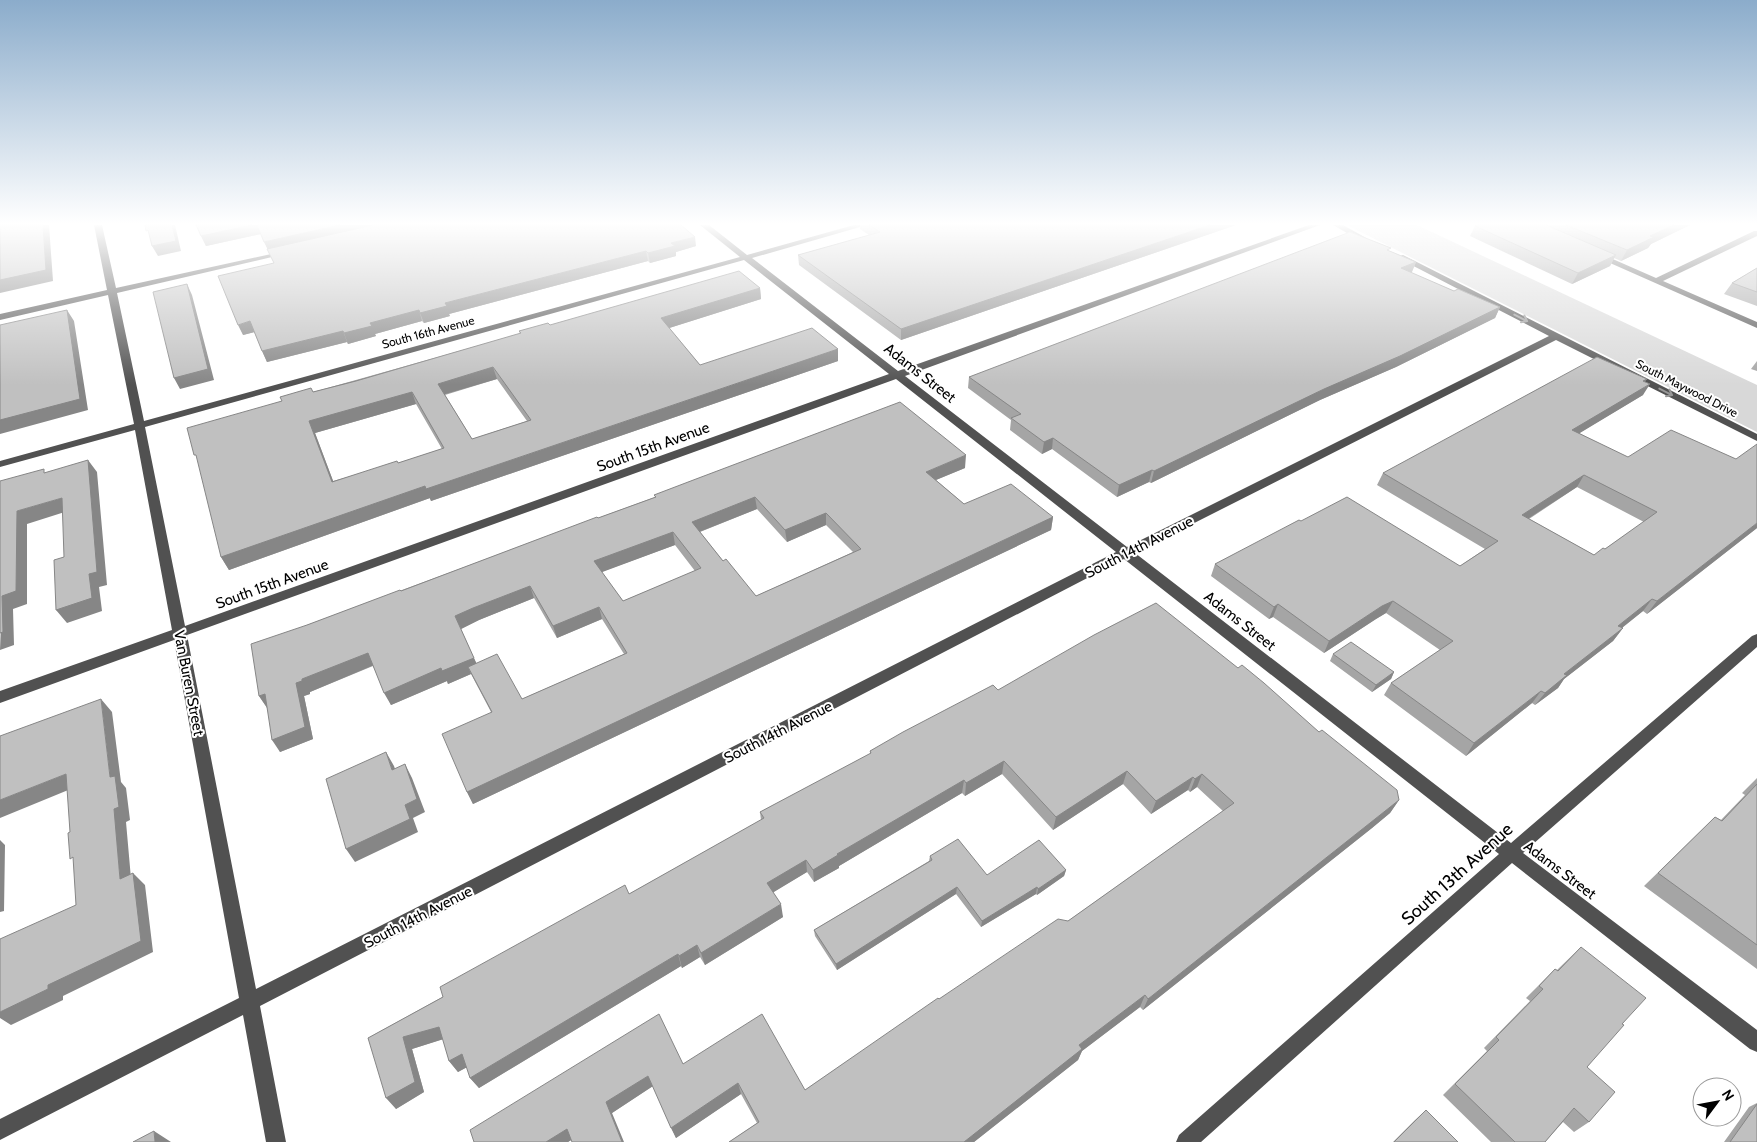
<svg xmlns="http://www.w3.org/2000/svg" width="1757" height="1142" font-family="Cabin,sans-serif">
<style>
.green{fill:#d8d8d8}
.lines{fill:none;stroke-linecap:round;stroke-linejoin:round}
.minor{fill:#515151;fill-rule:evenodd}
.wall{fill:#a5a5a5;fill-rule:evenodd}
.shaded-wall{fill:#868686}
.building{fill:#c0c0c0;stroke:#868686;fill-rule:evenodd}
.oneway{stroke:#979797}
.labels{text-anchor:middle;dominant-baseline:central;stroke-width:4;stroke-linejoin:round;paint-order:stroke}
.far-street-label{font-size:12px;fill:#000;stroke:#fff}
.street-label{font-size:15px;fill:#000;stroke:#fff}
.near-street-label{font-size:18px;fill:#000;stroke:#fff}
</style>
<rect width="100%" height="100%" fill="#fff"/>
<path class="green" d="M1347 225H1417L1757 385V432Z"/>
<g class="lines">
<path class="minor" d="M94 225H102L116 288 285 251 289 253 117 293 144 421 740 257 700 225H709L747 255 854 225H867L752 258 898 371 1309 225H1320L905 376 1127 547 1549 336 1396 257 1403 255 1757 434V441L1556 340 1135 553 1511 843 1752 636 1757 634V647L1523 853 1757 1030V1052L1750 1049 1512 863 1201 1142H1176L1179 1135 1499 854 1124 559 260 1006 286 1142H266L243 1015 0 1140V1119L239 998 174 640 0 703V691L172 630 135 430 0 467V461L134 424 108 295 0 320V314L107 290ZM744 260 889 374 185 626 145 427ZM896 379 1116 552 256 989 187 635Z
M1333 225H1343L1368 239 1361 241Z
M1754 231H1757V236L1663 281 1757 322V328L1592 255 1599 253 1656 278Z"/>
</g>
<path class="wall" d="M196 225 696 246 676 252V256L650 263 648 261 449 314 450 316 424 323 422 321 375 334 376 336 348 344 347 342 267 362 254 332 243 335 274 263 261 234 206 246Z
M860 225H1236L901 340 799 265 798 255 869 235 860 229Z
M1477 225H1690L1651 244 1648 248 1621 261 1614 258 1610 266 1572 284 1470 236 1475 226Z
M1390 251 1416 262 1411 273 1454 291 1500 307 1495 318 1396 367 1320 400 1151 483 1149 482 1117 497 1052 449 1042 454 1010 430 1011 420 968 388 969 377Z
M1757 268V306L1724 294 1732 283Z
M760 288 761 299 669 328 700 365 838 349V361L431 501 430 498 229 570 221 557 313 392 520 334 519 331ZM497 379 527 421 472 439 445 395ZM416 404 442 449 398 463 333 481 315 433Z
M1757 361V371L1751 369Z
M1645 382 1643 395 1579 433 1757 528 1647 614 1643 611 1622 628H1623L1613 641 1564 679 1558 688 1535 705 1532 703 1466 756 1384 695 1391 683 1440 650 1386 613 1376 619 1324 653 1273 617 1269 619 1211 576 1215 564 1301 521 1460 566 1485 549 1377 485 1383 473ZM1577 487 1644 522 1605 549 1594 555 1529 519Z
M965 468 936 480 964 504 1053 517 1051 530 473 804 467 792 491 712 471 674 448 684 447 681 391 705 373 666 310 692V694L304 696 313 739 280 752 267 708 259 696 307 625 655 497 654 495ZM757 509 787 542 826 525 853 552 756 596 723 561 700 532ZM675 545 695 571 623 601 601 572ZM534 598 557 638 602 619 624 654 522 699 476 663 461 629 479 620Z
M1333 654 1394 672 1391 679 1372 692 1330 661Z
M1238 668 1319 732 1399 800 1390 813 1372 828 1143 1010 1140 1007 1082 1051 1078 1060 974 1142H729L757 1123 741 1094 676 1138 653 1086 612 1113 568 1142H474L683 1064 805 1090 939 999 1068 921 1223 811 1197 787 1190 792 1188 790 1151 814 1123 784 1053 830 1002 774 965 796 962 793 839 866V868L814 882 807 872 773 892 783 917 705 965 700 957 682 968 681 966 479 1088 470 1078 467 1067 458 1072 449 1061 443 1039 412 1049 424 1092 396 1109 368 1038 629 894 761 820 760 812 870 754V751L998 690Z
M1757 778V969L1644 886 1715 817 1721 820 1745 795 1742 793Z
M930 856 987 875 1066 870 1064 876 1037 895 1036 894 981 927 956 894 837 970 815 936 814 930 929 861Z
M1581 947 1622 1024 1587 1067 1589 1122 1574 1132 1563 1122 1545 1142H1491L1443 1095 1487 1051 1484 1048 1530 1001 1526 998 1555 969 1557 970Z
M1757 1103V1142H1724L1749 1107Z
M1426 1110 1458 1142H1393L1415 1120Z"/>
<path class="shaded-wall" d="M43 225H49L53 281 0 293V280Z
M172 225H175L181 251 158 256 152 246Z
M252 225H257L261 234 206 246 201 236Z
M340 225H388L269 252 264 242Z
M1210 225H1236L901 340V329Z
M1674 225H1690L1651 244 1648 248 1621 261 1627 250 1650 236Z
M695 237 696 246 676 252V256L650 263 648 253 671 243Z
M646 251 648 261 449 314 450 316 424 323 420 313 445 303Z
M1616 255 1610 266 1572 284 1578 273Z
M1416 262 1412 272 1397 279 1401 268Z
M187 284 192 295 214 380 180 389 174 378Z
M760 288 761 299 663 330 661 318Z
M1500 307 1495 318 1396 367 1320 400 1151 483 1154 471 1324 389Z
M67 310 74 321 88 410 0 434V420Z
M419 310 422 321 375 334 376 336 348 344 344 333 370 323Z
M250 321 255 332 243 335 238 325Z
M343 331 347 342 267 362 262 351Z
M838 349V361L431 501 426 489Z
M493 367 497 379 442 395 438 384Z
M1647 379 1640 390 1650 384 1643 395 1565 442 1572 430Z
M412 392 416 404 315 433 338 494 332 482 309 421Z
M1053 438 1052 449 1042 454 1044 442Z
M966 455 965 468 926 484V472Z
M88 460 97 472 107 585 99 587 102 611 67 623 56 610 89 574Z
M1152 470 1149 482 1117 497 1119 485Z
M1584 475 1577 487 1515 527 1522 515Z
M425 486 430 498 229 570 221 557Z
M755 497 757 509 694 534 692 522Z
M62 498 71 510 27 524V604L13 609 14 645 0 650 2 596 17 511Z
M826 513V525L787 542 785 530Z
M1053 517 1051 530 473 804 467 792Z
M1757 523V528L1647 614 1657 601Z
M673 532 675 545 597 574 594 561Z
M530 586 534 598 479 620 461 629 455 616 473 608Z
M1652 599 1643 611 1609 638 1618 626Z
M1393 601 1386 613 1376 619 1324 653 1329 641 1382 606Z
M1278 604 1273 617 1269 619 1274 607Z
M599 607 602 619 557 638 553 626Z
M1623 628 1613 641 1564 679 1558 688 1535 705 1545 693 1564 674Z
M368 653 374 665 310 692V694L304 696 313 739 280 752 272 740 296 683 302 679Z
M474 658 480 671 468 667 471 674 448 684 447 681 391 705 384 693 441 668Z
M1394 672 1391 679 1372 692 1376 685Z
M1541 691 1532 703 1466 756 1474 743Z
M265 694 268 709 259 696Z
M101 699 112 712 121 782 126 788 130 820 126 822 132 890 120 879 110 777Z
M386 752 394 766 400 783 392 770Z
M1004 761 1002 774 965 796 966 783Z
M405 764 412 778 425 812 413 818 418 832 355 862 346 849 405 805Z
M1127 771 1123 784 1053 830 1056 817Z
M66 774 78 786 0 818V800Z
M1202 774 1197 787 1190 792 1195 779Z
M1193 777 1188 790 1151 814 1156 801Z
M964 780 962 793 839 866V868L814 882 813 870 837 854Z
M1399 800 1390 813 1372 828 1143 1010 1148 999Z
M0 840 5 845 4 911 0 912Z
M806 860 807 872 769 895 767 883Z
M1066 870 1064 876 1037 895 1038 889Z
M133 873 145 885 153 952 63 996V1000L11 1025 0 1018V1012L48 985Z
M957 887 956 894 837 970 836 964Z
M1037 887 1036 894 981 927 982 921Z
M781 904 783 917 705 965 701 953Z
M697 945 700 957 682 968 679 956Z
M678 954 681 966 479 1088 470 1078Z
M1145 995 1140 1007 1082 1051 1078 1060 974 1142H964L1079 1045Z
M439 1027 447 1038 412 1049 424 1092 396 1109 386 1098 403 1037Z
M462 1054 471 1065 458 1072 449 1061Z
M648 1076 653 1086 612 1113 624 1142H622L606 1102Z
M738 1083 741 1094 676 1138 671 1128Z
M567 1129 573 1139 568 1142H546Z
M154 1131 171 1142H155Z"/>
<path class="building" d="M0 225H43L46 270 0 280Z
M145 225H172L176 241 152 246 148 230 146 231Z
M196 225H252L201 236Z
M257 225H340L264 242Z
M373 225H681L695 237 671 243 675 246 648 253 646 251 445 303 447 306 420 313 419 310 370 323 372 326 344 333 343 331 262 351 250 321 238 325 218 276 274 263 267 249Z
M869 225H1210L901 329 798 255 880 232Z
M1477 225H1546L1616 255 1578 273 1475 226Z
M1566 225H1674L1650 236 1654 237 1627 250Z
M1350 232 1391 248 1387 250 1416 262 1401 268 1454 291 1458 289 1500 307 1400 356 1324 389 1154 471 1152 470 1119 485 1053 438 1044 442 1011 418 1021 414 969 377Z
M1757 268V292L1732 283Z
M739 271 760 288 661 318 700 365 812 328 838 349 426 489 425 486 221 557 196 455H194L187 428 282 401 280 397 311 388 313 392 356 381 521 333 519 331 548 323 550 325ZM493 367 531 420 472 439 438 384ZM412 392 444 448 398 463 397 461 332 482 309 421Z
M187 284 208 369 174 378 153 292Z
M67 310 80 399 0 420V325Z
M1597 357 1647 379 1643 381 1650 384 1572 430 1628 457 1671 430 1736 459 1757 444V523L1657 601 1652 599 1618 626 1623 628 1564 674 1567 675 1545 693 1541 691 1474 743 1391 683 1453 641 1393 601 1382 606 1329 641 1278 604 1274 607 1215 564 1299 520 1301 521 1347 497 1460 566 1498 541 1383 473ZM1584 475 1657 512 1605 549 1603 548 1594 555 1522 515Z
M900 402 966 455 926 472 964 504 1011 484 1053 517 467 792 442 734 492 712 468 667 497 654 522 699 627 653 599 607 553 626 530 586 473 608 455 616 474 658 442 671 441 668 384 693 368 653 302 679V681L296 683 305 727 272 740 265 694 259 696 251 644 307 625 400 590 401 591 597 517 598 518 656 497 654 495 696 479ZM755 497 785 530 826 513 861 549 756 596 726 559 723 561 692 522ZM673 532 701 568 623 601 594 561Z
M88 460 97 572 89 574 92 598 56 610 54 560 64 557 62 498 17 511 16 591 2 596 3 632 0 633V481L44 469V473Z
M1156 603 1238 668 1242 665 1264 683 1319 732 1322 730 1397 790 1399 800 1148 999 1145 995 1079 1045 1082 1049 964 1142H729L759 1122 738 1083 671 1128 648 1076 606 1102 622 1142H572L567 1129 546 1142H474L470 1130 659 1014 683 1064 762 1014 805 1090 938 998 939 999 1058 919 1068 921 1234 803 1202 774 1195 779 1193 777 1156 801 1127 771 1056 817 1004 761 966 783 964 780 837 854 838 855 813 870 806 860 767 883 781 904 701 953 697 945 679 956 678 954 470 1078 462 1054 449 1061 439 1027 403 1037 415 1082 386 1098 368 1038 443 997 440 987 625 885 629 894 764 818 760 812 871 753 870 751 903 732 993 685 998 690 1094 635Z
M1351 642 1394 672 1376 685 1333 654Z
M101 699 110 777 115 776 119 807 114 809 120 879 133 873 141 941 48 985V989L0 1012V939L76 905 73 857 70 859 68 833 70 832 66 774 0 800V736Z
M386 752 392 770 405 764 417 799 405 805 410 819 346 849 326 779Z
M1757 784V945L1658 873 1715 817 1722 821Z
M958 839 987 875 1039 840 1066 870 1038 889 1037 887 982 921 957 887 836 964 814 930 932 860 930 856Z
M1581 947 1646 998 1622 1024 1624 1025 1587 1067 1615 1092 1589 1122 1574 1108 1545 1142H1515L1455 1084 1499 1040 1496 1037 1543 989 1539 986 1555 969 1558 971Z
M1757 1104V1142H1730Z
M1426 1110 1458 1142H1394Z
M154 1131 155 1142H133Z"/>
<defs><path id="oneway-shaft" d="M-6 0H5M1.5-3L5.5 0L1.5 3" fill="none" stroke-width="1.6" stroke-linecap="round" stroke-linejoin="round" transform="scale(1.25)"/></defs>
<g class="oneway">
<use href="#oneway-shaft" transform="translate(1521 318) rotate(27)"/>
<use href="#oneway-shaft" transform="translate(1666 392) rotate(27)"/>
</g>
<linearGradient id="sky" x2="0" y2="1"><stop stop-color="#8baccb"/><stop offset="0.58" stop-color="#fff"/><stop offset="1" stop-color="#fff" stop-opacity="0"/></linearGradient>
<rect width="1757" height="385" fill="url(#sky)"/>
<g class="labels">
<g class="far-street-label">
<text transform="translate(428 332) rotate(-15)">South 16th Avenue</text>
<text transform="translate(1687 388) rotate(27)">South Maywood Drive</text>
</g>
<g class="street-label">
<text transform="translate(920 373) rotate(38)">Adams Street</text>
<text transform="translate(653 447) rotate(-20)">South 15th Avenue</text>
<text transform="translate(1139 547) rotate(-27)">South 14th Avenue</text>
<text transform="translate(272 584) rotate(-20)">South 15th Avenue</text>
<text transform="translate(1240 621) rotate(38)">Adams Street</text>
<text transform="translate(189 683) rotate(79)">Van Buren Street</text>
<text transform="translate(778 732) rotate(-27)">South 14th Avenue</text>
<text transform="translate(1560 870) rotate(37)">Adams Street</text>
<text transform="translate(418 917) rotate(-27)">South 14th Avenue</text>
</g>
<g class="near-street-label">
<text transform="translate(1457 874) rotate(-42)">South 13th Avenue</text>
</g>
</g>
<g transform="translate(1717 1102) rotate(58)"><circle r="24" fill="#ffffff" stroke="#999999"/>
<path d="M0-4L9 19L0 12L-9 19Z" fill="#000000"/>
<text y="-8" font-size="14" font-weight="bold" text-anchor="middle" fill="#000000">N</text>
</g>
</svg>
